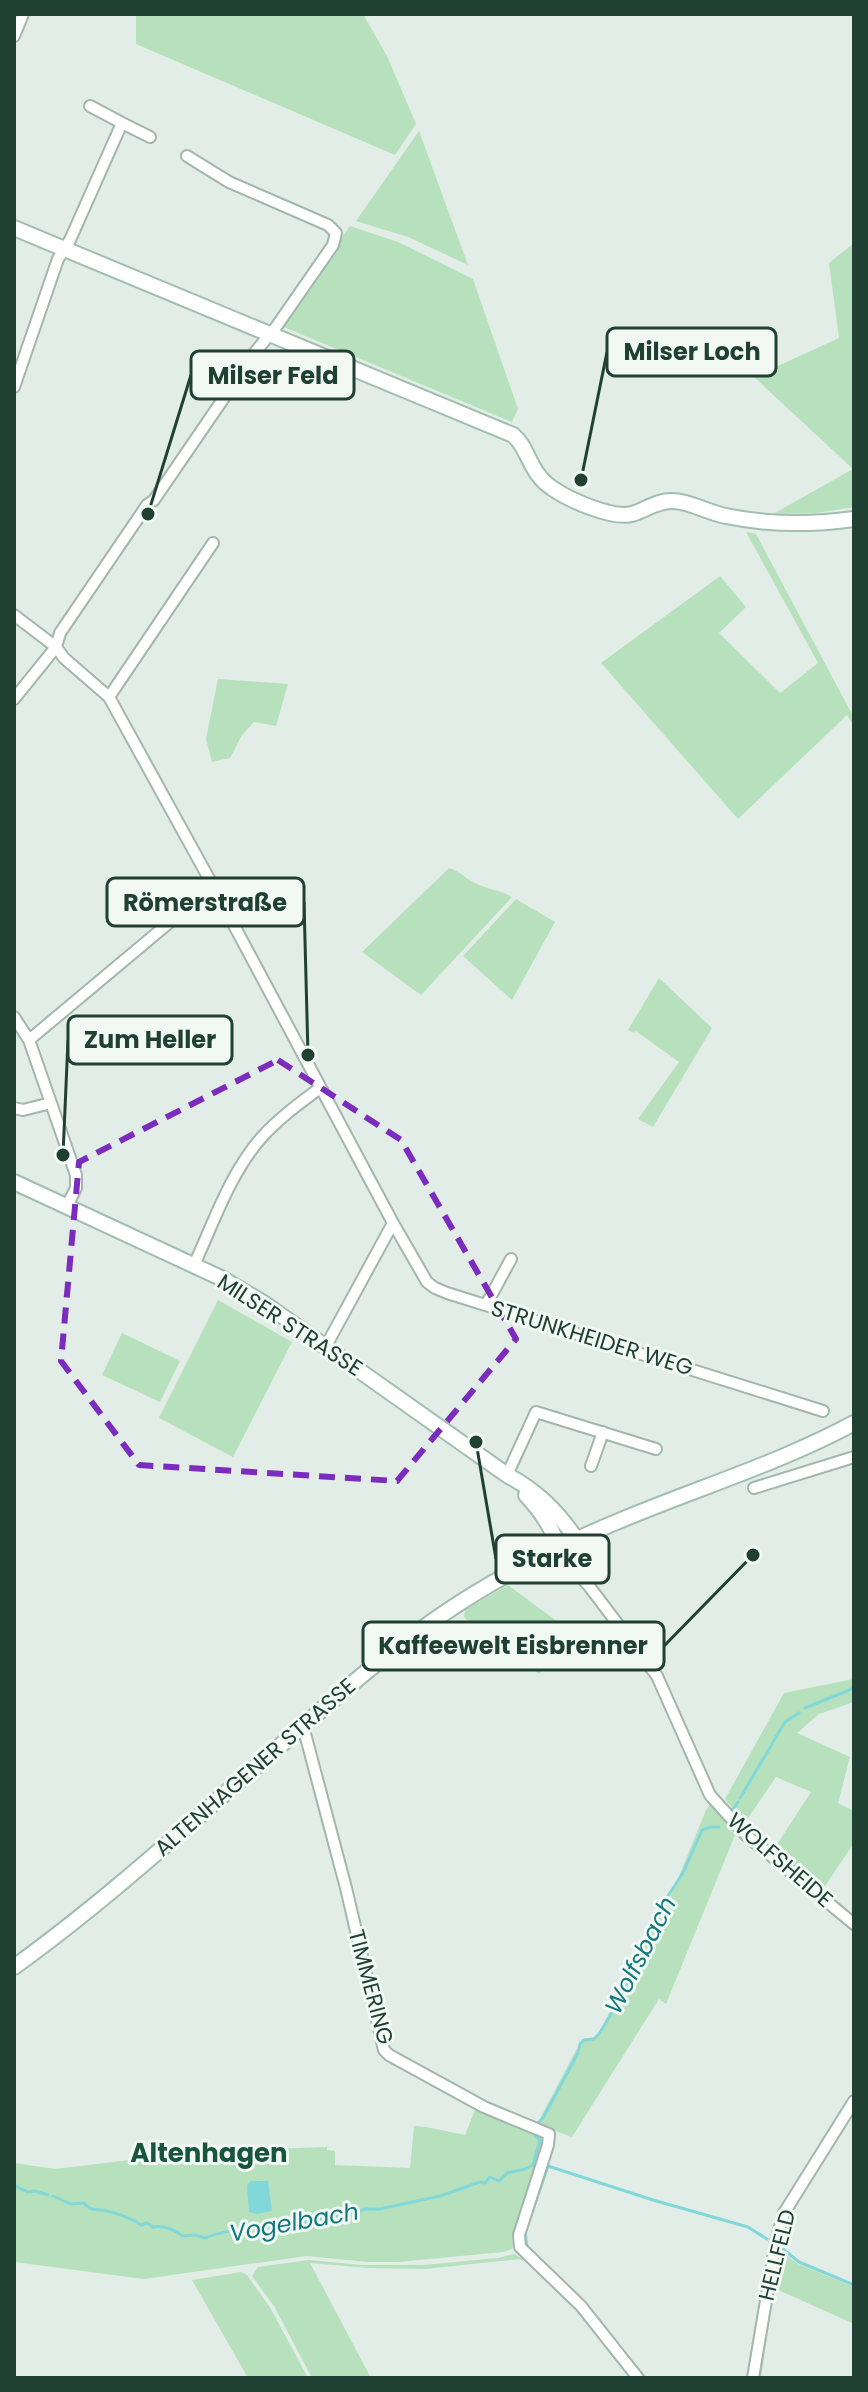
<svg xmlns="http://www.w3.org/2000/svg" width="868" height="2392" font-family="Poppins,sans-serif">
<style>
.green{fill:#b7e1bd}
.water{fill:#82d7d9}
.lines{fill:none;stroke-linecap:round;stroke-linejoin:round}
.stream{stroke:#82d7d9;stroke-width:3}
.street-casing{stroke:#a3b6ad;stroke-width:14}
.secondary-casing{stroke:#a1beb0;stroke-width:18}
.street{stroke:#fff;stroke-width:10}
.secondary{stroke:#fff;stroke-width:14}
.marked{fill:none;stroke:#7b2cbf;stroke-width:6;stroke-dasharray:16 10;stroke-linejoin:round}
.labels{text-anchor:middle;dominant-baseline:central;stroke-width:6;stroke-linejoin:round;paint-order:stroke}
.street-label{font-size:22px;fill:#1f4033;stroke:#f2f9f5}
.water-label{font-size:24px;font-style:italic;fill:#127a7e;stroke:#f2f9f5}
.quarter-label{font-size:26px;font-weight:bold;fill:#18553e;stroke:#f2f9f5}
.leader{fill:none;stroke:#1f4033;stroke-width:3}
.callout-dot{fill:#1f4033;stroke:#f2f9f5;stroke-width:3}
.callout{fill:#f2f9f5;stroke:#1f4033;stroke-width:3}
.callout-label{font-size:24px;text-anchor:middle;font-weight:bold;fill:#1f4033}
</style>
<rect width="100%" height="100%" fill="#e1ede6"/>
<path class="green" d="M136 14H363L387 56 416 124 395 155 136 44Z
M419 131 468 265 408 237 356 221Z
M350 226 398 242 473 279 518 409 512 422 279 325Z
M854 243V507L816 513 773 514 853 469 754 377 839 338 829 263Z
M746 532 756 534 854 718V726L847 715 738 819 601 663 720 576 746 607 719 633 780 693 818 663Z
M218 679 288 684 276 726 254 722 242 735 230 758 212 762 206 739Z
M449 868C459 871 464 877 473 882 485 889 500 890 512 897L421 995 362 952Z
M516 899 555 922 512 1000 463 956Z
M659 978 712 1028 653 1127 638 1119 679 1062 636 1031 634 1033 628 1030Z
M218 1300 292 1342 233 1457 159 1418Z
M122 1333 180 1361 160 1402 102 1375Z
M508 1585 574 1634 560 1648 539 1674 498 1641 493 1645 464 1617 465 1610Z
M854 1679V1702L819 1714 797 1733 850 1757 838 1803 854 1811V1843L823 1889 818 1890 770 1851 774 1849 811 1792 776 1777 744 1824 725 1799 784 1693Z
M711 1803 738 1832 854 1928V1932L735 1835 666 2004 659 1999 572 2137 537 2124 582 2039 597 2037 655 1923 666 1908 706 1810Z
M476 2107 540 2133 546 2143 512 2249 503 2252 398 2262H368L306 2256 144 2279 14 2262V2163L55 2169 205 2151 327 2147V2150L335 2151V2165L410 2168 414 2126 426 2127 465 2135Z
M777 2248 798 2264 854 2287V2324L774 2288 761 2378H756Z
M514 2254 528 2262 519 2259 425 2269 368 2268 310 2263 371 2378H312L274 2306 252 2276 258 2267 309 2260 362 2265H423L498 2258Z
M241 2272 247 2275 271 2309 308 2378H248L192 2280Z"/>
<path class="water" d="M251 2181H268L272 2211 256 2214 249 2212 247 2185Z"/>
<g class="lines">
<path class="stream" d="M805 1708 854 1688
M740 1798 785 1722 799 1713
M732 1811 738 1802
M535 2126 543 2118 578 2053 580 2044 584 2040 594 2039 599 2034 613 2011 668 1896 683 1873 702 1830 711 1827H719
M14 2185 27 2192 35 2191 48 2195
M53 2196 71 2204 84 2203C91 2211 93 2209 102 2210 114 2212 131 2218 141 2225L147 2223 153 2227C162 2225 177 2230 182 2236L195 2235 205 2238C217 2232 272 2223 286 2226L293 2221 309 2222 330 2215 345 2217 352 2213 366 2209H380L440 2196 480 2182 485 2183 490 2177 499 2181 507 2173 525 2169 533 2165 540 2140 535 2136V2132
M530 2218 548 2166 653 2200 748 2227 767 2239
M525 2232 527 2248
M783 2249 799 2262 854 2285
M612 2338 645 2378"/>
<g class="street-casing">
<path id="street" d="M14 36 23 14
M122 123 150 137
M14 387 58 259 70 240 122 123 90 106
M14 615 56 647 64 658 109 697 213 886 393 1223 427 1282 435 1288 447 1293 823 1411
M56 647 60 633 147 505 154 500 256 351 276 327 333 245 336 233 328 225 229 182 187 156
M109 697 213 543
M14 699 56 647
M14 1017 29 1040 76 1175V1188L67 1206
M29 1040 213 886
M14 1108 23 1110 51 1103
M194 1265C214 1222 230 1173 262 1137 279 1118 300 1103 320 1088
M486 1305 511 1259
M326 1346 393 1223
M591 1466 603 1432
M507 1475 536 1412 656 1449
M754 1488 854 1457
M577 1540 587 1581
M559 1548 571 1567 589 1586 657 1676 710 1795 746 1835 854 1924
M303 1726 346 1888 384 2050 389 2055 484 2107 549 2134 548 2145 519 2235 520 2247 581 2306 638 2378
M753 2378 776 2241 784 2213 854 2101"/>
</g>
<g class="secondary-casing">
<path id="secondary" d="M14 228 513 435C529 448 529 473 552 488 569 500 612 519 632 514 646 510 658 500 673 501 689 501 709 513 726 516 769 525 811 525 854 519
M14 1182 223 1279 265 1304 507 1475C537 1491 557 1511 577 1540
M526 1495C541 1511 552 1527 559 1548
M14 1967C111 1897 198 1816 288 1739 347 1687 407 1635 474 1594 518 1567 566 1543 614 1523 694 1489 778 1464 854 1423"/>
</g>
<use href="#street" class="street"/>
<use href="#secondary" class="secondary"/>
</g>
<path class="marked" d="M278 1060 401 1140 516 1339 397 1481 139 1465 61 1361 79 1162Z"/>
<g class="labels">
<g class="street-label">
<text transform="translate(290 1325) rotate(33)">MILSER STRASSE</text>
<text transform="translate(592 1338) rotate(17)">STRUNKHEIDER WEG</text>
<text transform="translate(255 1767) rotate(-41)">ALTENHAGENER STRASSE</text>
<text transform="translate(780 1860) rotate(41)">WOLFSHEIDE</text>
<text transform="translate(371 1987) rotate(75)">TIMMERING</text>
<text transform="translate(777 2255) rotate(-76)">HELLFELD</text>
</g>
<g class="water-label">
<text transform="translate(640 1955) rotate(-63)">Wolfsbach</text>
<text transform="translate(294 2222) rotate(-10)">Vogelbach</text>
</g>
<g class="quarter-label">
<text x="209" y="2153">Altenhagen</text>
</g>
</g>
<path class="leader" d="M581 480L607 352M148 514L191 375M308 1055L304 902M63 1155L68 1040M476 1442L496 1559M753 1555L664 1646"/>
<g class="callout-dot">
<circle cx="581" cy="480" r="8"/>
<circle cx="148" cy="514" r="8"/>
<circle cx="308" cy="1055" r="8"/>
<circle cx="63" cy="1155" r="8"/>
<circle cx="476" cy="1442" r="8"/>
<circle cx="753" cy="1555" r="8"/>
</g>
<g class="callout">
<rect x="607" y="328" width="169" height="48" rx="8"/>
<rect x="191" y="351" width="163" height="48" rx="8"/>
<rect x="107" y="878" width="197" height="48" rx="8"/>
<rect x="68" y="1016" width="164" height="48" rx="8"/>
<rect x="496" y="1535" width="113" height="48" rx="8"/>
<rect x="363" y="1622" width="301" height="48" rx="8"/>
</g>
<g class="callout-label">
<text x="692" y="360">Milser Loch</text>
<text x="273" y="384">Milser Feld</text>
<text x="205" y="911">Römerstraße</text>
<text x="150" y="1048">Zum Heller</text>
<text x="552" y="1567">Starke</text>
<text x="513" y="1654">Kaffeewelt Eisbrenner</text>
</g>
<rect width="868" height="2392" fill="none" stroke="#1f4033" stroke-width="32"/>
</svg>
